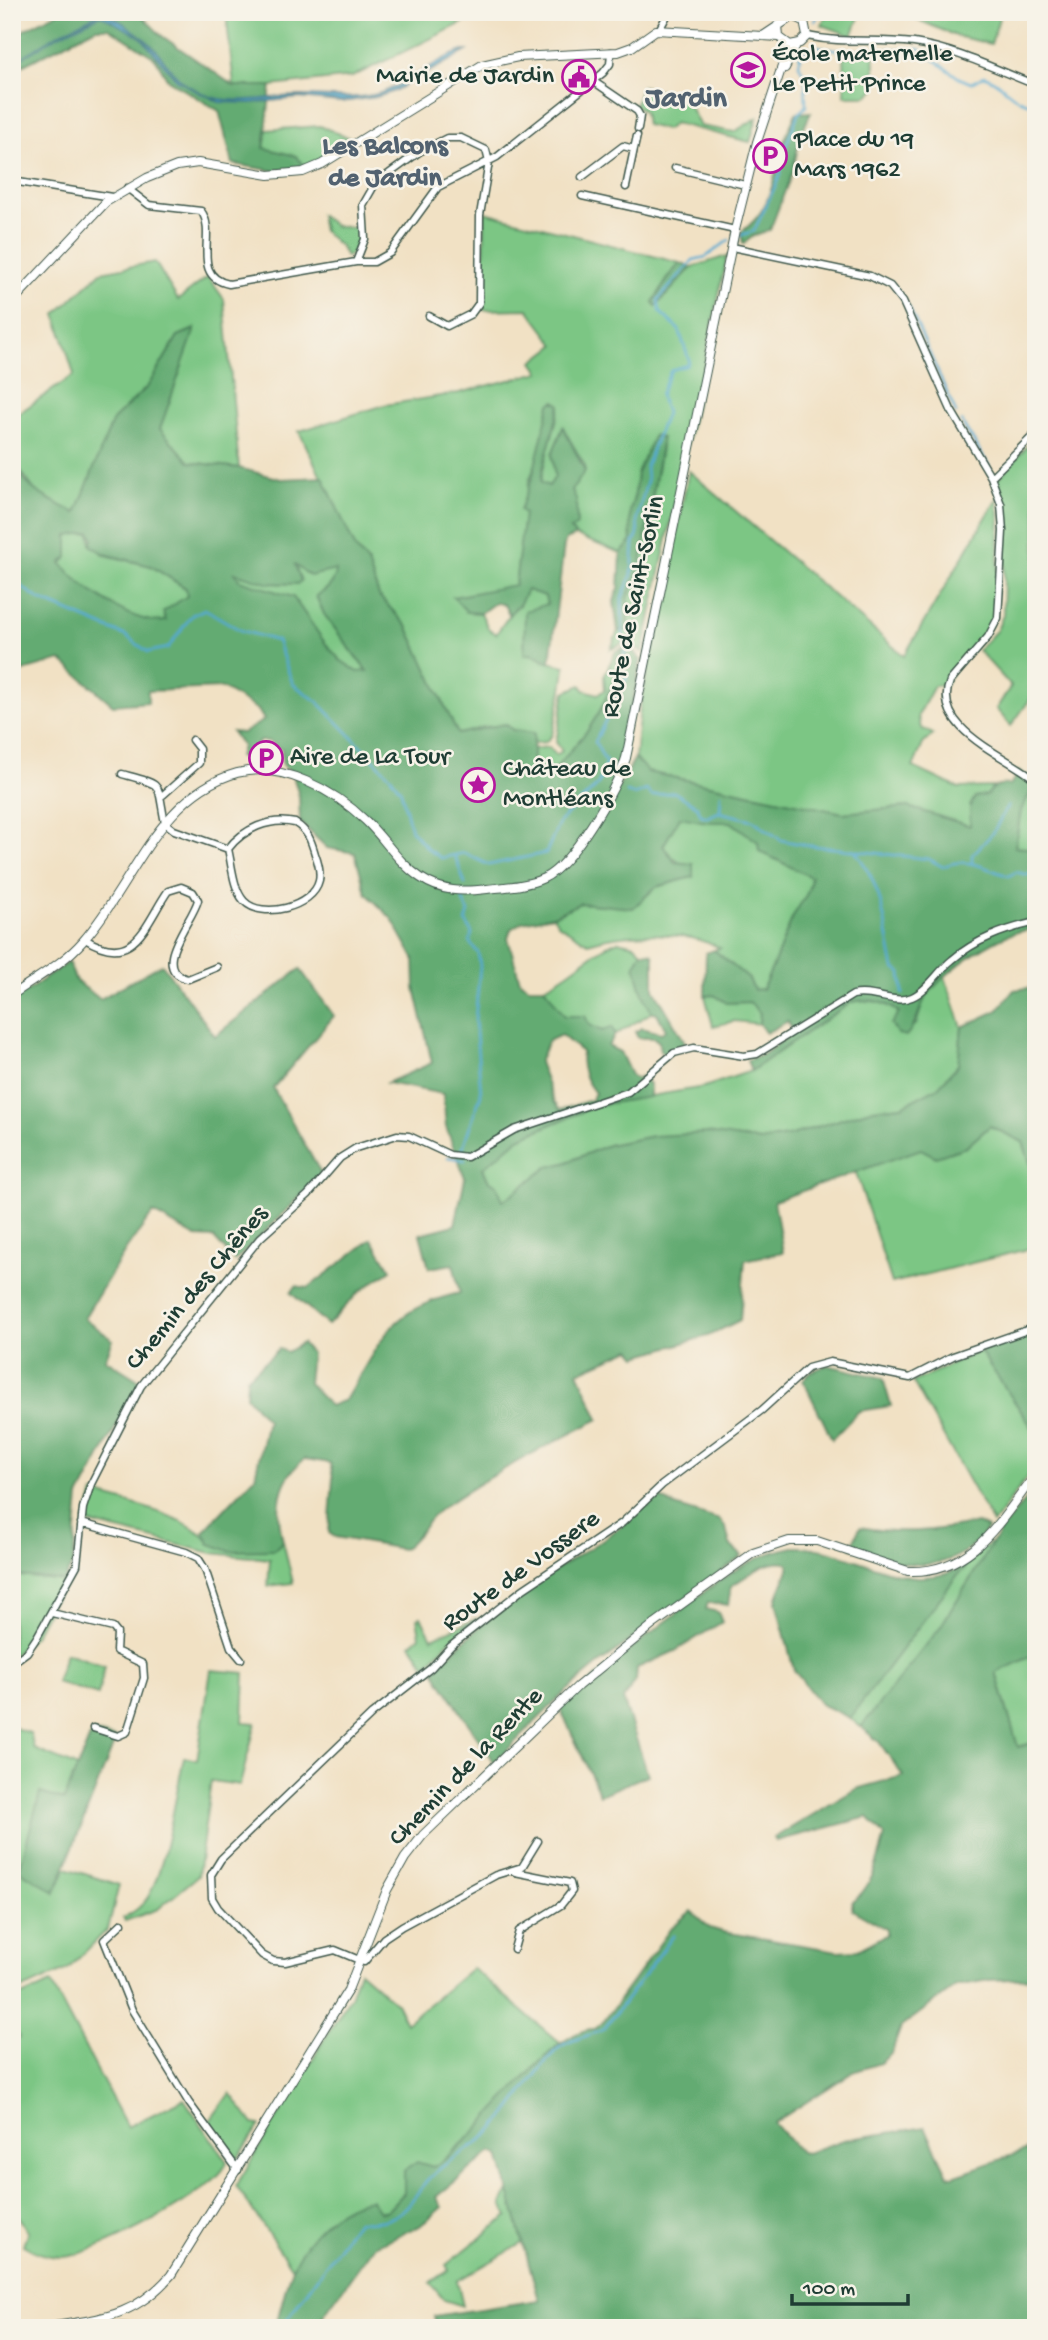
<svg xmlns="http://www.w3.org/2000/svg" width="1048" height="2340" font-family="'Gochi Hand',sans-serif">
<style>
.green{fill:#7bc684;stroke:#4d825c;stroke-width:2}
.forest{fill:#64ab72;stroke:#427453;stroke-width:2;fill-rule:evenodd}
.water{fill:#54aad1;stroke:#3a7482;stroke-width:2}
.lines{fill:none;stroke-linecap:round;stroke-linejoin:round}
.stream{stroke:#54aad1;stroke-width:2.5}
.minor-casing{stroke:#3e564a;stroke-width:9}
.tertiary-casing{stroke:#3e564a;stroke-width:10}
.minor{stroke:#fff;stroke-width:6}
.tertiary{stroke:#fff;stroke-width:8}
.labels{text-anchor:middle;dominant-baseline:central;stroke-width:5;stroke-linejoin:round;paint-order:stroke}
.poi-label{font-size:26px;fill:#1f3d34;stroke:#f7f3e8;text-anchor:start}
.street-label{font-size:26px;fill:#1f3d34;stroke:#f7f3e8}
.neighbourhood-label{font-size:28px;font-weight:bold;fill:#526270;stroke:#f7f3e8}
.quarter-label{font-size:30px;font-weight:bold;fill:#526270;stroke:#f7f3e8}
</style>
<rect width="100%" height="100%" fill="#f7f3e8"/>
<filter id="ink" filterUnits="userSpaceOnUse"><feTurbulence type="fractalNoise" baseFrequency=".0143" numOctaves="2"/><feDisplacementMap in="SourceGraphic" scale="14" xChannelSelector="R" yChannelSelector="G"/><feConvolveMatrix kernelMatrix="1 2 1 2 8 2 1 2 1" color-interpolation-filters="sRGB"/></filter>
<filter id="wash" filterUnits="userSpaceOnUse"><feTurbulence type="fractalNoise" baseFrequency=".00686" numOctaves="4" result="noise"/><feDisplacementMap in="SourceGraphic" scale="28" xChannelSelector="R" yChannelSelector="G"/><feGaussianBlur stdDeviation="1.57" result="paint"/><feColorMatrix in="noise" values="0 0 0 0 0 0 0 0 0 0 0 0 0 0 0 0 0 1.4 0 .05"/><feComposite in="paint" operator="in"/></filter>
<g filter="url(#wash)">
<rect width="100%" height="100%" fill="#f1e1c4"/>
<path class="green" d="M226 12H466L467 21 352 77 271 86H234Z
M827 12 860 15 852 36 822 25Z
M920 12H1001L991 44 956 36 918 20Z
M874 49 876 88 867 96H845L844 52Z
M642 86 690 98 689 105 700 126 734 132 757 118 750 142 674 123 667 130 646 125 644 112 635 105Z
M320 126 355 140 326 159 305 167 264 149 267 130Z
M485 212 680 263C668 276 663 288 653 302L656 306 692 267 727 256 643 652 624 643 611 649 618 631 628 629V598L640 569 661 448 637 473 635 494 630 511 631 543 621 553 576 536 570 529 572 490 585 471V466L563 428 552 454 555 477 549 486 541 483C540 470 557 423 560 404L529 481 515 585 467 612 481 613 488 628 496 634 527 590 545 596 547 604 525 648V655L532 654 544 661 565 666C564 687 557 713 552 735L546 742 534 743V733L513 730 507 725 483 727 458 735 407 626 379 596 368 563 356 549 299 431 385 405 459 393 540 372 533 362 555 345 528 309 483 310Z
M320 215 335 226 359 228C360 240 358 251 346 257L341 247 323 231Z
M155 262 178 300 208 277 224 299 239 468 190 462 159 429 194 329 178 336 148 386 113 420 76 514 36 492 16 464 12 418 74 375 56 314 101 272Z
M1036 436V691L1011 726 996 709 1011 686 978 650 997 630 1003 615 1006 509 996 481Z
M689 471 904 656 997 499 1000 520 995 618C983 643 954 659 946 685L934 686 918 716 921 728 933 734 923 744 913 767 958 788 993 787 987 795 975 797 970 806V826L908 807 843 813 647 772 635 758 640 708Z
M90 532 91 545 105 555 151 566 186 589 187 596 166 621C134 626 81 588 61 563L68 557V535Z
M294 564 337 570C336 581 327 590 316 596L324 614 367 672H358L340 660 325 643 293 597 239 580 234 572 267 583 297 584Z
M623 648 617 658V673L601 709 588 730 552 773 532 769 533 749 549 747 556 755 562 751 556 742 565 692 581 685 584 690 598 694 605 690 604 676 616 651Z
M1035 784 1036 849 1015 847 1021 810Z
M680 816 707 822H731L759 842 760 851 811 877C809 898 801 900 793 917 782 941 775 965 762 989L754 990 749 979 714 950 720 948C684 930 625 931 588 943L558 924 553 916 580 903 633 908 656 887 693 877C684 864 673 860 663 846Z
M618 941 635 945 642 952 635 965 652 1012 615 1035 612 1028 602 1031 589 1025 585 1016 565 1017 544 987C572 975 589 952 618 941Z
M944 974 962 1027 958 1065 938 1087 922 1098 902 1106 873 1109 792 1135 760 1141 734 1137 653 1136 608 1145 565 1163 548 1167 503 1202 497 1185 488 1180 483 1168 519 1138 598 1105 704 1087 751 1071 851 1002C881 997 894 1008 916 1025L924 999Z
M714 995 727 1003 750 1002 760 1013 759 1024 735 1021 713 1026 705 996Z
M990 1126 1023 1142 1036 1180V1247L892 1283 855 1170 921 1148 966 1147Z
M980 1351 1036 1433V1465L993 1524 913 1382Z
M94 1493C124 1502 195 1517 210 1544L274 1550 283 1541 293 1583 268 1586 270 1559 212 1553 85 1522Z
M995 1539 939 1629 861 1727 850 1718 965 1565Z
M12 1575 64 1581 34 1636 12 1657Z
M421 1617 432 1638 478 1618 448 1642 426 1666 411 1644 420 1636 417 1618Z
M66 1653 105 1666 98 1695 56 1682Z
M1029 1657 1036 1659V1742L1018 1747 996 1672Z
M211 1670 245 1673 243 1722 256 1723 240 1785 211 1781 198 1876 158 1909 125 1921 123 1918C133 1912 142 1907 148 1897 166 1866 176 1793 184 1757L197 1760Z
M12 1727 30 1733 34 1749 78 1767 64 1801 41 1793 55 1892 66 1868 119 1885 108 1929 68 1969 12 1994Z
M472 1968 560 2043 485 2123 388 2210 327 2221 292 2268 236 2186 350 1997 359 1971 396 2003 406 2023Z
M51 1983 127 2127 184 2099 227 2162C219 2191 95 2255 64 2257 49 2258 36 2253 23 2245L28 2232 12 2206V2081L16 2078 12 2073V2042L19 2037 12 2025V2000Z
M230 2093 253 2124 260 2125 237 2159 209 2122Z
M509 2188 523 2243 457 2281 463 2306 444 2300 430 2283 449 2270 446 2265 508 2216 502 2205Z"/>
<path class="forest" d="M59 12H138L162 36 234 86H271L264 148 296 156 305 167 275 171 233 164 219 111 168 80 155 58 109 28H96L12 71V36Z
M811 112 800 137 793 170 770 230 755 235 743 244 741 232C774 209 772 179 783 144 787 133 792 123 796 113Z
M680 263 692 267 656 306 653 302C663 288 668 276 680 263Z
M195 329 160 429 190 462 239 468 281 479 323 477 356 549 368 563 379 596 407 626 458 734 504 724 513 730 534 733 532 769 552 773 588 730 601 709 617 673V658L623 648 632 650 641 660 623 749 611 786 615 793 635 758 648 772 843 813 908 807 970 826V807L975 797 987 795C994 786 999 783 1010 785L1019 771 1035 784 1021 810 1015 847 1036 849V930C1004 927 944 971 926 997 918 1010 918 1023 906 1036L898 1034 891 1024 899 1012C884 1000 871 999 851 1002L751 1071 747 1060 764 1054 793 1033 788 1021 766 1033 759 1024 760 1013 750 1002 727 1003 714 995 705 996 706 953 714 950 749 979 754 990 762 989C775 965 782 941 793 917 801 900 809 898 811 877L759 851 758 842 731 822H707L680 817 663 846 675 862 693 864V877L656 887 633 908 580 903 553 916 522 922 511 929 508 938 520 981 529 987H544L565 1016H585L589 1025 602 1031 612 1027 615 1035 608 1046 620 1052 631 1075 636 1079 642 1076 650 1085V1097L598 1105 563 1119 519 1138 483 1168 488 1180 497 1185 503 1201 548 1167 565 1163 608 1145 653 1136 709 1133 760 1141 792 1135 873 1109 902 1106 938 1087 958 1065 962 1027 997 1011 1014 990 1036 987V1180L1023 1142 990 1126 966 1147 936 1157 921 1149 774 1201 783 1252 745 1260 740 1320 708 1336 637 1356 631 1349 578 1372 599 1419C546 1446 492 1473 443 1507 427 1518 417 1541 402 1549L335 1537 329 1533 333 1478 330 1463 305 1459C278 1478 275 1510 283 1541L274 1550 229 1551 210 1544 203 1532 255 1477 267 1420 246 1396 247 1378 279 1349 287 1352 302 1343 311 1353 308 1383 330 1406 345 1400C382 1341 387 1309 460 1293L453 1264 429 1268 420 1234 455 1225 465 1178 446 1127 443 1094 387 1083 432 1063 415 988 414 958 392 919 366 893 355 853 327 848 300 822 299 796 292 772C281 766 281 762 282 750L268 741H260L245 758 239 757 242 746 232 732 243 733 264 720 258 710 222 688 148 691V702L113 705 61 660 20 672 12 668V418C15 432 15 446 17 461 20 489 54 502 76 513L113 420 148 386 178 336ZM90 532 93 538 91 545 105 554 151 566 186 588 187 596 163 612 166 621C134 626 81 588 61 563L68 557V536ZM295 565 310 576 336 570C336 582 326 591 316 596L324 614 367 671 358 672 340 660 325 643 293 597 239 580 235 573 267 583 297 584 301 581ZM561 1035 582 1052C579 1068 585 1081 595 1093L591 1100 560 1110 554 1102 539 1062 548 1041Z
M555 401 560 404C557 423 540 470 541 483L549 486 555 477 552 454 563 427 585 471 572 490 576 499 577 525 570 530 576 536 566 540 564 545 550 662 532 654 524 655 525 611 547 604 545 596 527 590 519 605 509 614 504 605 496 602 481 613 467 612 453 597 515 585 524 513 520 510 532 478 550 404Z
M654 435 662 438 640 569 628 598V630L618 631 614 601 619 588 621 553 631 542 630 511 635 494 637 473Z
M642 952 652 953 654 957V989L686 1044 665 1054 660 1051 659 1042 654 1038H638L635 1032 642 1028 661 1033 666 1030 657 1013 652 1012C643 998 639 981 635 965Z
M68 962 76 981 100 999 162 964 215 1036 300 969 334 1016 273 1088 322 1175 235 1261 214 1238 196 1237 153 1213 127 1248 84 1318 113 1340 105 1359 140 1381 79 1497 73 1563 64 1581 12 1575V1002Z
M372 1239 391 1270 359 1292 328 1325 291 1293 296 1286 308 1288Z
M1036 1331V1433L980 1351Z
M827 1365 883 1378 891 1406 859 1411 832 1439 803 1380 810 1372Z
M1033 1490 1036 1491V1659L1029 1657 996 1673 1018 1747 1036 1742V1978L990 1980 956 1986 901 2027 891 2054 880 2063 853 2072 774 2123 800 2152 806 2153 843 2140 925 2127 948 2175 953 2176 1036 2147V2328H437L434 2316 539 2300 499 2155 491 2152 436 2197 442 2207 420 2226 374 2246 314 2328H260L275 2326C282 2307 285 2286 292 2268 306 2237 337 2204 371 2200L380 2212 388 2210 404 2193V2171L417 2162 433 2167C479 2143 550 2028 594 2029L604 2021 671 1928 691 1911 710 1928 723 1932 838 1951 858 1950 886 1935V1929L852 1910V1902C874 1886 877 1861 885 1836L868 1817 776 1841 774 1838 856 1789 903 1776 879 1742 861 1727 939 1629 1001 1530Z
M655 1495 675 1506 720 1520 726 1528 730 1545 742 1556 595 1667 564 1693 494 1763 434 1671C464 1637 501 1608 538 1582 578 1553 622 1533 655 1495Z
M977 1523 988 1528C951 1580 901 1567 851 1547L860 1527C900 1535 937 1531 977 1523Z
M793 1547C854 1544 905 1601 965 1565V1569L959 1573 850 1718 820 1704 794 1670 776 1602C779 1588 787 1579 789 1564 769 1557 748 1576 731 1586L728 1605 708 1602 706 1609 718 1612 722 1622 675 1651 637 1668 636 1681 623 1699 648 1775 600 1795 560 1708C593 1678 629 1650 664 1623 704 1593 743 1556 793 1547Z
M92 1732 116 1738 55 1892 19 1870 40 1793 64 1800Z"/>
<path class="water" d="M102 12C118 19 140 33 154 48 163 58 171 71 181 80 218 114 261 95 304 96 328 96 349 100 373 95 401 90 450 49 467 51L392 92 376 97 341 102 299 98 251 103 219 102 177 80 141 37 101 15 57 36 12 64 60 33Z"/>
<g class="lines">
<path class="stream" d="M815 21 820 12
M887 49H920L959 78 971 83 984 76C1005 83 1013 104 1036 104
M735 237 754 231 780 176 784 151 798 114 806 106 805 76 799 65 800 54 815 46 846 51 876 49
M891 282 905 301
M909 307 956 413
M961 421 989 466
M12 580 39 599 126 636 148 652 168 648 192 615 205 609 240 630 277 641 293 684 318 702 391 777 401 791 411 830 429 850 441 858 464 853 489 865 546 853 560 821 598 785 606 763 595 742 627 677 618 671 627 648 623 636 622 598 632 574 634 542 638 535 637 518 647 481 646 466 666 413 660 395 671 370 687 365 689 360 679 330 660 312 658 300 693 260 706 257 729 240
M627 792 634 795 647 790 652 796 674 792 697 806 701 815 707 817 719 812 753 820 781 840 806 845 929 859 943 867C965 855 988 870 1009 876L1016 872 1028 875 1036 870
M720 811 721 794
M853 849C884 885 884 924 894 968L901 973 903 994
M455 856 465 884
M972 863V855L993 833 1008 805
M462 1150 481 1094 475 1020 480 966 478 953 470 942 472 933 466 922 469 912 463 901 464 896
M448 1157 465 1160
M281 2328 357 2221C408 2227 407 2198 437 2171 454 2156 477 2146 493 2130 514 2109 540 2063 560 2047 575 2037 589 2037 604 2029L674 1935"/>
</g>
</g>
<g filter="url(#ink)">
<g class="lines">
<g class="minor-casing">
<path id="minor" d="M659 30 669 12
M807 36C844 44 877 38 914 43 955 49 997 70 1036 85
M593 81 637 111 640 116 638 129
M675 168 745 185
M582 177 623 146 634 149 637 136
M12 181 112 197
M626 187 634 149
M127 188 149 205 201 211C218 232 189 276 229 284L356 262 365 239 363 205 375 184 419 152 447 138H461L486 150 489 162 480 215 479 303 471 314 447 326 429 316
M582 196 735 230
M732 247 870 276 890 286 903 302 951 410 991 477 1001 504 1003 531 998 618 988 637 950 681C930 729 1008 756 1036 780
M356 262H374L390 253 438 187 497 157 603 73 610 64 611 52
M991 477 1036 433
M122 774C166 786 156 781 165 823L174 830 228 849C232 865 233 889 244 901 262 920 313 907 319 881 321 872 318 862 315 854 311 840 308 831 295 823 270 817 243 829 228 849
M163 795 199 763V749L192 740
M85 939C135 970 145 924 168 891L181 887 193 892 198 900C193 921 148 969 188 979L217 967
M81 1523 186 1552 198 1558 205 1569 231 1647 241 1659
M52 1613 113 1628 117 1633 116 1651 143 1664 144 1678 127 1732 118 1736 93 1728
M12 1663 27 1652 37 1637 77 1565 83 1508 91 1484 141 1386 260 1238 308 1195 340 1158 356 1148 397 1135 409 1136 450 1155 467 1157 514 1130 628 1092 674 1053 694 1048 744 1056 757 1054 853 995C872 990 894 1005 912 997 928 990 939 970 952 960 976 939 1006 929 1036 922
M538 1841 522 1867 496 1875 402 1926 384 1938 364 1962 335 1950 285 1962 273 1961 262 1955 218 1908 212 1898 211 1875 221 1859 372 1714 431 1668 451 1646 522 1590 622 1523 662 1485 762 1410 808 1368 830 1362 910 1378 953 1356 1036 1327
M122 1923 104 1940 132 2010 189 2103 238 2170
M514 1949 519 1931 561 1905 572 1891 570 1883 515 1872
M101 2317 116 2326 173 2328"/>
</g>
<g class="tertiary-casing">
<path id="tertiary" d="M763 36 793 16 804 21 807 36 800 43 790 45 779 37 778 25
M785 68 796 45
M12 302 106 202 147 178 177 166 198 163 269 175 303 172 322 164 482 65 518 57 618 52 632 47 656 30 779 37
M12 995C37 977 63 964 83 941 133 885 158 795 237 773 281 761 335 791 366 821 385 839 398 863 421 878 442 892 462 892 487 889 505 887 527 886 544 878 573 864 616 789 626 758L735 230 757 142 785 57 784 43
M43 2328C98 2318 132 2320 171 2275L348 1990 387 1890 405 1858 423 1835 578 1686 654 1624 753 1553 789 1541H817L908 1571C973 1574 1001 1519 1036 1474"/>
</g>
<use href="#minor" class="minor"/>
<use href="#tertiary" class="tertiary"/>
</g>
</g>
<defs>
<g id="school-ring" transform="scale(1.75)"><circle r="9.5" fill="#f7f3e8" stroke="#b5179e" stroke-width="1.5"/><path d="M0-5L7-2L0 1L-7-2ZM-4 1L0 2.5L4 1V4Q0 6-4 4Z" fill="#b5179e"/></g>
<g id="civic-ring" transform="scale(1.75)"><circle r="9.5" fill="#f7f3e8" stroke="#b5179e" stroke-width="1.5"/><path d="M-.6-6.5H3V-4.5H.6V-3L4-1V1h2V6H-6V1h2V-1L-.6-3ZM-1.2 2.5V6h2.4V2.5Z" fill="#b5179e"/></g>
<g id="parking-ring" transform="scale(1.75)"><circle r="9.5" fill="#f7f3e8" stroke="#b5179e" stroke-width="1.5"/><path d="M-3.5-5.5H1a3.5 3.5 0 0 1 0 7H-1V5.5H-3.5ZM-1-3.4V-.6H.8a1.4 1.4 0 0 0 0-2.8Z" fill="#b5179e"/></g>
<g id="sight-ring" transform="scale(1.75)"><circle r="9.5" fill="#f7f3e8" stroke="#b5179e" stroke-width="1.5"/><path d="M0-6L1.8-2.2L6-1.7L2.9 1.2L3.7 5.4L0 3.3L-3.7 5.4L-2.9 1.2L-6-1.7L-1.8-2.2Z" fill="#b5179e"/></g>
</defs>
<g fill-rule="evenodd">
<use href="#school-ring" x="748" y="70"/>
<use href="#civic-ring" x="579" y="77"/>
<use href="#parking-ring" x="770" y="156"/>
<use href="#parking-ring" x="266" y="758"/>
<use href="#sight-ring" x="478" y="785"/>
</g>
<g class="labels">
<g class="poi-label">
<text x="772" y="55">École maternelle<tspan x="772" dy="30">Le Petit Prince</tspan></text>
<text x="554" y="77" text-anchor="end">Mairie de Jardin</text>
<text x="794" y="141">Place du 19<tspan x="794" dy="30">Mars 1962</tspan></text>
<text x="290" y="758">Aire de La Tour</text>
<text x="503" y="770">Château de<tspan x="503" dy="30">Montléans</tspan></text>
</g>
<g class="street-label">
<text transform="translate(635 607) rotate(-78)">Route de Saint-Sorlin</text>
<text transform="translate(198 1289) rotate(-50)">Chemin des Chênes</text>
<text transform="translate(522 1572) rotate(-36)">Route de Vossere</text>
<text transform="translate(467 1768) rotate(-46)">Chemin de la Rente</text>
</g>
<g class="neighbourhood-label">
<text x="385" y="147">Les Balcons<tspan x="385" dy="32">de Jardin</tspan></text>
</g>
<g class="quarter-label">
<text x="686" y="100">Jardin</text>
</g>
</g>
<rect width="1048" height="2340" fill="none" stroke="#f7f3e8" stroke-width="42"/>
<path d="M792 2294v10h116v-10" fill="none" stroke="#1f3d34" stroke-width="3.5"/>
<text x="803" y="2294" font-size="21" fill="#1f3d34" stroke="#f7f3e8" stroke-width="5" paint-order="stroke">100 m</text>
</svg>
